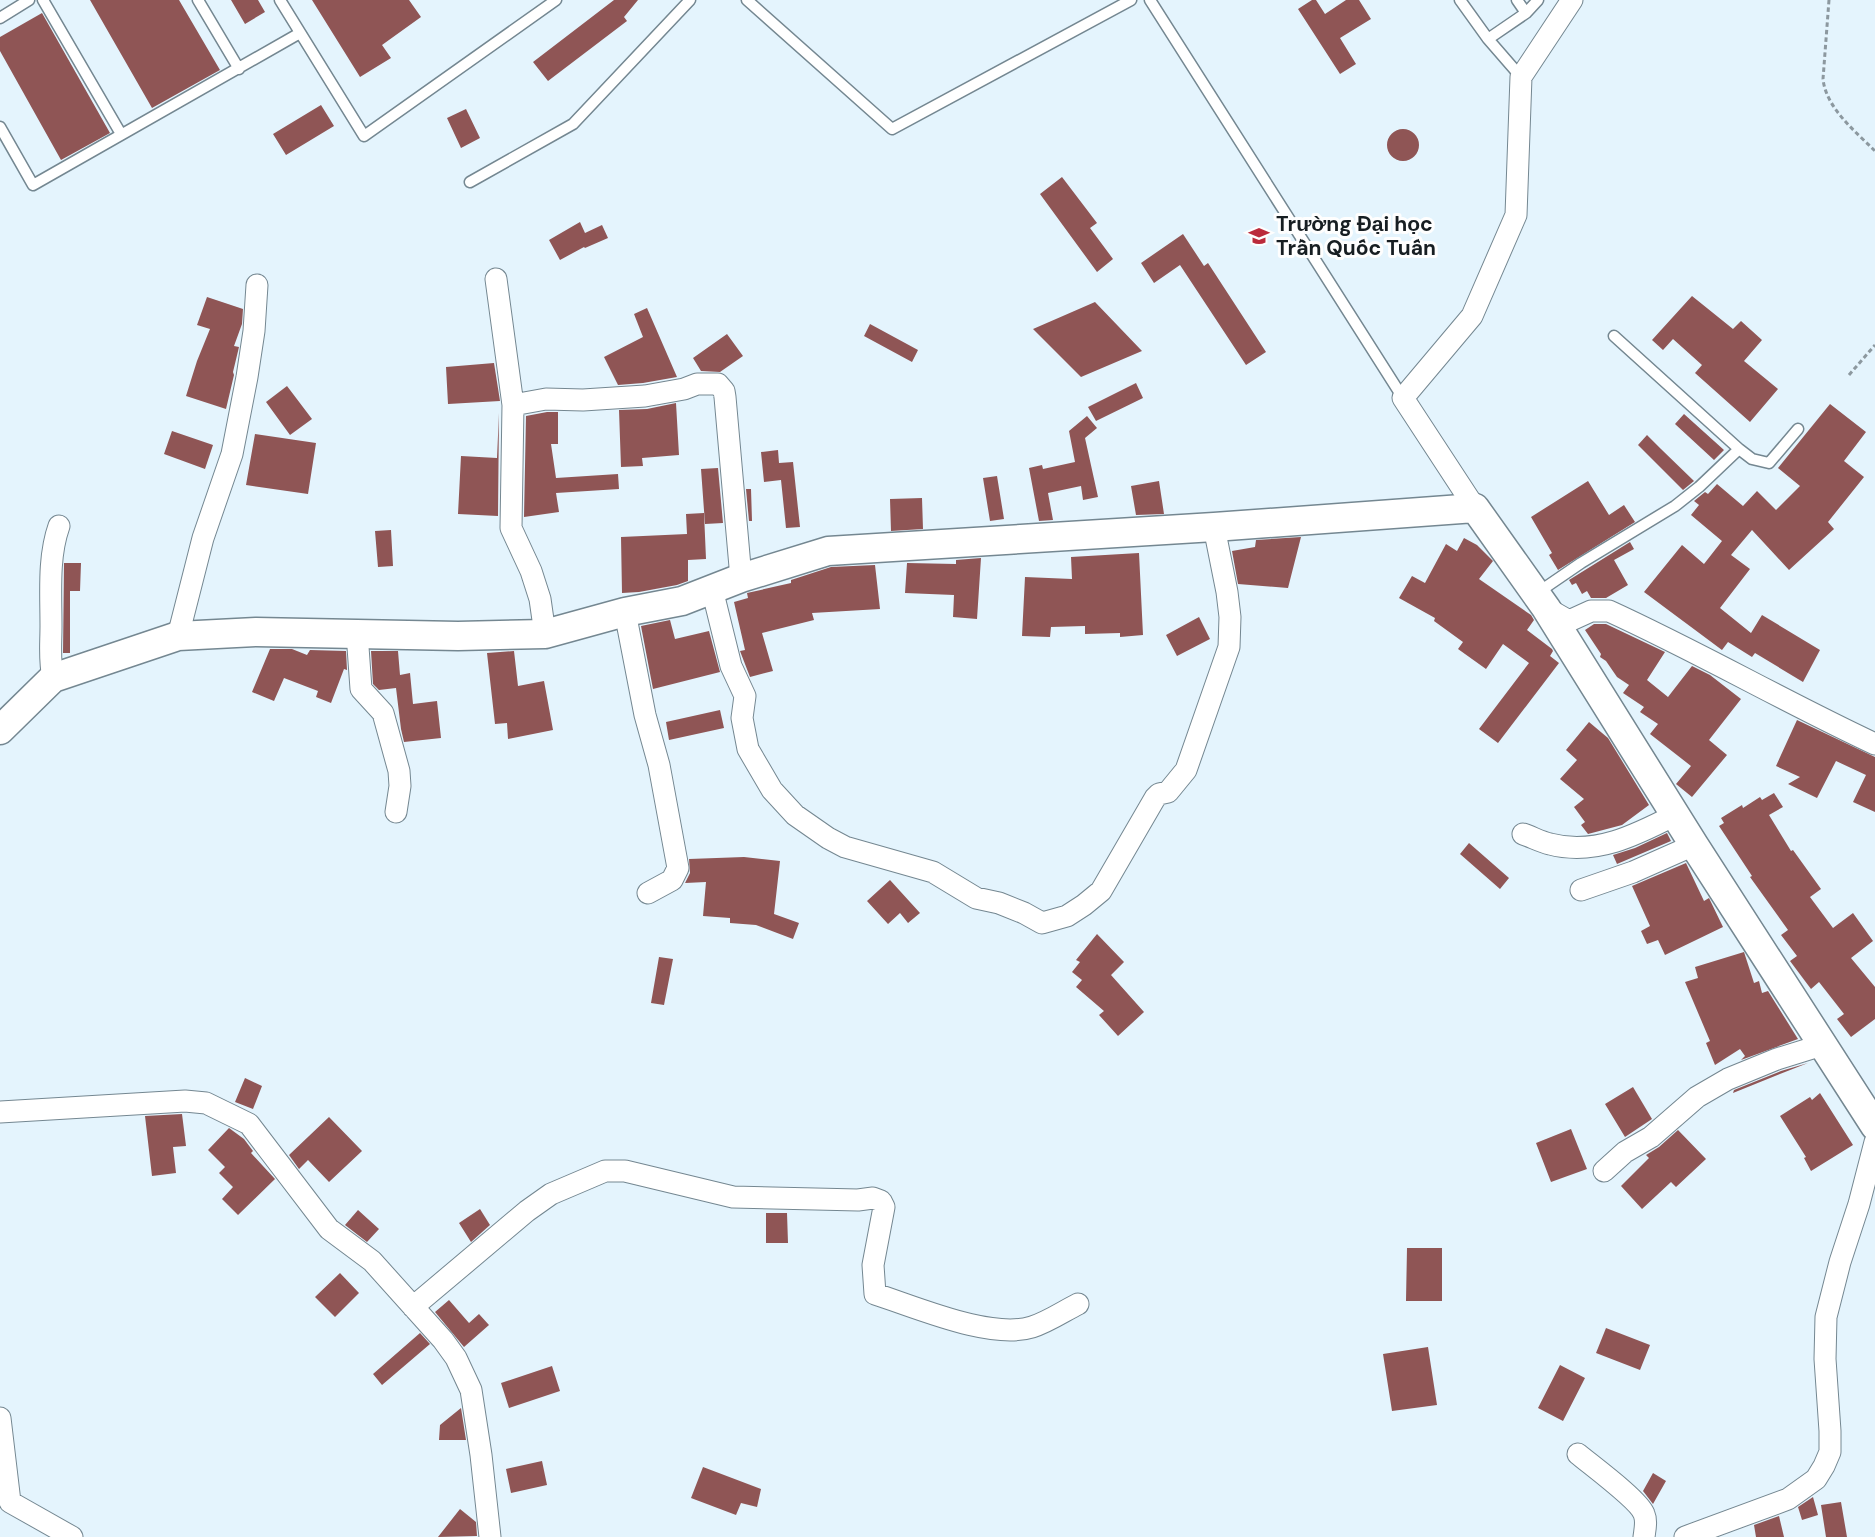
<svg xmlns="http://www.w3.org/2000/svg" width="1875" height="1537" font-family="'DM Sans',sans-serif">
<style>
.building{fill:#8f5555}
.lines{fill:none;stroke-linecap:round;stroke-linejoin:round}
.lane-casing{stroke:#748791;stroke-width:13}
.street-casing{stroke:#748791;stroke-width:23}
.secondary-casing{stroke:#748791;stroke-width:31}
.path{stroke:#8c989f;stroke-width:3;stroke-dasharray:4.5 3;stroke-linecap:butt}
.lane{stroke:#fff;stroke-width:10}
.street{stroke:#fff;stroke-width:21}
.secondary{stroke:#fff;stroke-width:28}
.labels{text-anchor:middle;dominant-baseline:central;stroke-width:6;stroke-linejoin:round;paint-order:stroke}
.poi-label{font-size:21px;font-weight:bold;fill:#171e22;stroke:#fefefe;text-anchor:start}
</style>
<rect width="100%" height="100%" fill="#e4f4fd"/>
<path class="building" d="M90 0H179L220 70 152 108Z
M231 0H258L265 12 245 24Z
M312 0H409L421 17 382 45 391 58 360 77Z
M614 0H638L624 17 627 21 548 81 533 62Z
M1312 0H1316L1325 14 1346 0H1359L1371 19 1340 38 1356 64 1340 74 1298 9Z
M42 13 110 133 61 160 0 51V37Z
M321 105 334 126 286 155 273 134Z
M466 109 480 138 461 148 447 118Z
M1387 145a16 16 0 1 1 32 0a16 16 0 1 1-32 0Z
M1062 177 1097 223 1090 228 1113 259 1097 272 1040 194Z
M580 222 585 233 602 225 608 238 585 248 584 247 560 260 549 240Z
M1183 234 1204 266 1208 263 1266 352 1246 365 1180 265 1154 283 1141 263Z
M1692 296 1733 329 1741 321 1762 340 1744 361 1778 389 1750 422 1695 373 1702 365 1673 339 1663 350 1652 340Z
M207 297 243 309 242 324 234 346 239 347 233 372 234 375 226 409 186 396 197 361 210 329 197 325Z
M1095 302 1142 351 1081 377 1033 329Z
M647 308 677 377 643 383 618 385 604 357 643 337 634 314Z
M870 324 918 350 912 362 864 336Z
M727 334 743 356 720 372 701 371 693 358Z
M494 363 500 401 448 404 446 367Z
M1136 383 1143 398 1096 421 1088 407Z
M287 386 312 419 290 435 266 402Z
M676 403 679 455 642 458 643 466 621 467 619 410 647 409Z
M1830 404 1866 432 1844 461 1864 477 1828 522 1834 529 1789 570 1752 530 1731 555 1750 569 1720 608 1751 633 1762 615 1820 650 1803 682 1755 653 1752 657 1728 642 1722 650 1644 592 1682 545 1704 564 1722 541 1691 515 1699 505 1694 501 1705 492 1708 494 1717 484 1743 506 1757 491 1776 510 1800 486 1778 468Z
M547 412H558V444H551L556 478 618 474 619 489 556 493 559 512 524 517 526 416Z
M499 413 498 516 458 514 461 456 497 458Z
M1684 414 1724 450 1714 460 1675 424Z
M1087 416 1097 428 1085 438 1098 497 1083 500 1081 486 1048 493 1053 520 1039 521 1029 468 1042 465 1043 469 1075 462 1069 431Z
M172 431 213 445 205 469 164 454Z
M255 434 316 443 308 494 246 485Z
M1647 435 1661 449 1694 481 1683 490 1638 445Z
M778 450 779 463 793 462 800 527 786 528 781 480 764 482 761 452Z
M718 468 723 523 705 524 701 469Z
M997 476 1004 519 990 521 983 478Z
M1159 481 1164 514 1136 515 1131 486Z
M1588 481 1609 515 1624 505 1635 522 1558 570 1549 555 1552 553 1531 517Z
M746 489H751L752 521H749Z
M922 498 923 529 891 531 890 499Z
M704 513 706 559 688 560V581L677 585 639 592 622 593 621 537 687 534 686 514Z
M391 530 393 566 378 567 375 531Z
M1301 537 1288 588 1238 584 1232 551 1255 547 1256 540Z
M1464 538 1477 545 1493 561 1479 579 1531 615 1534 620 1527 630 1552 649 1553 651 1550 656 1559 663 1498 743 1479 729 1529 663 1503 644 1486 669 1458 649 1463 642 1434 621 1435 618 1399 598 1412 576 1425 583 1446 544 1457 551Z
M1630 542 1634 549 1614 560 1628 585 1606 598H1591L1587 591 1582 594 1576 583 1572 585 1569 580Z
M1139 553 1143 635 1120 637V633L1085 634V626L1051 627 1050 637 1022 636 1025 577 1072 579 1071 557Z
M981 558 977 619 953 617 954 595 905 593 907 563 956 564V560Z
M64 563H81L80 591H70V653H63Z
M875 565 880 609 812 613 814 620 762 633 773 671 750 677 740 651 745 650 734 602 748 598 747 593 791 583V580L831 567Z
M1199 617 1210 639 1177 656 1166 635Z
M670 620 675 639 709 631 720 672 653 689 641 626Z
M1594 624H1606L1665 652 1647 680 1668 697 1692 666 1710 675 1741 699 1709 740 1727 755 1692 797 1676 784 1691 766 1650 734 1658 724 1640 712 1644 707 1623 693 1629 685 1617 677 1606 661 1600 657 1601 654 1585 630Z
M270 649H292L307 655 310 650 346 651 347 670 344 669 331 703 316 697 318 691 284 678 274 701 252 692Z
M371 651H398L400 675 410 673 413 704 437 701 441 738 404 742 401 729 396 688 379 690 373 684Z
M514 651 518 686 544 681 553 730 508 739 507 723 495 724 487 653Z
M720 710 724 728 669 740 666 722Z
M1797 720 1875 757V812L1853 802 1866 775 1836 761 1817 798 1788 784 1800 777 1776 766Z
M1589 722 1608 738 1649 805 1622 825 1588 834 1581 825 1585 822 1574 807 1584 799 1560 779 1577 760 1566 750Z
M1774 793 1783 807 1769 815 1791 851 1793 850 1821 889 1810 897 1833 928 1853 913 1873 941 1851 958 1875 987V1019L1851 1037 1837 1019 1844 1014 1819 982 1811 989 1790 961 1797 956 1781 935 1788 930 1750 877 1752 876 1719 826 1724 823 1721 818 1742 805 1743 808 1760 797 1762 800Z
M1667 833 1671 841 1617 864 1613 855 1635 848Z
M1469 843 1509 878 1500 889 1460 854Z
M744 857 780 861 774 914 799 923 793 939 756 925 730 923V918L703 916 706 882 685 883 690 873 689 859Z
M1686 863 1704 901 1709 898 1723 927 1665 955 1658 940 1647 944 1641 931 1650 926 1632 886Z
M890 880 920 913 908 923 900 913 888 924 867 901Z
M1097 934 1124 962 1111 975 1144 1012 1118 1036 1099 1015 1104 1011 1076 987 1082 980 1072 972 1080 962 1076 960Z
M1744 952 1754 983 1759 981 1762 993 1768 991 1798 1039 1741 1060 1745 1056 1740 1049 1715 1065 1706 1043 1710 1041 1685 982 1698 978 1695 967Z
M659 957 673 959 664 1005 651 1003Z
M1808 1063 1775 1076 1733 1093 1734 1090 1781 1071Z
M245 1078 262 1086 253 1109 235 1102Z
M1633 1087 1652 1119 1625 1137 1605 1104Z
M1820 1093 1853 1145 1811 1171 1804 1158 1806 1157 1780 1116 1810 1097 1812 1100Z
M182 1114 186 1146 173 1147 176 1173 152 1176 145 1116Z
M329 1117 362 1151 329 1182 308 1160 299 1169 289 1155Z
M229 1128 244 1139 253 1151 251 1153 275 1179 238 1215 222 1199 233 1187 219 1173 225 1167 208 1150Z
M1571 1129 1587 1169 1551 1182 1536 1143Z
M1678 1130 1706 1159 1676 1187 1671 1182 1642 1209 1621 1186 1649 1158 1646 1155 1659 1147Z
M480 1209 490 1225 471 1242 459 1223Z
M358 1210 379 1229 367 1242 345 1225Z
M766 1213H787L788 1243H766Z
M1407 1248H1442V1301H1406Z
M340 1273 359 1293 335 1317 315 1297Z
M449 1300 469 1323 479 1314 489 1325 464 1347 435 1312Z
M1606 1328 1650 1345 1640 1370 1596 1353Z
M420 1333 430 1344 382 1385 373 1374Z
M1428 1347 1437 1405 1392 1411 1383 1354Z
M1560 1365 1585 1378 1563 1421 1538 1408Z
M552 1366 560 1391 509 1408 501 1383Z
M461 1408 466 1440H439L440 1425Z
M542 1461 547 1485 511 1493 506 1469Z
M703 1467 761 1489 757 1507 741 1503 736 1515 691 1498Z
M1653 1473 1666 1481 1653 1504 1643 1491Z
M1813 1497 1818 1515 1802 1520 1798 1507Z
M1841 1502 1847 1537H1826L1821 1505Z
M460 1509 476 1522 477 1536 438 1537Z
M1779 1516 1784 1537H1756L1754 1525Z"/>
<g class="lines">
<g class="lane-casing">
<path id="lane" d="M43 0 121 134
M198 0 239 69
M280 0 364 136 556 0
M747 0 892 129 1131 0
M1150 0 1403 398
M1460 0 1488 39 1521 77
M1517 0 1526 13
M0 18 29 0
M1488 39 1526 13 1538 0
M0 127 33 185 300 33
M470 182 573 124 690 0
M1614 336 1739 449
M1544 596 1543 589 1581 563 1675 506 1699 487 1739 449 1752 459 1769 463 1798 429"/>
</g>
<g class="street-casing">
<path id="street" d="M496 279 513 405 511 528 531 571 540 599 545 634
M513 405 546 399 583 400 645 396 684 389 697 384H718L724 391 725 397 741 578
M1475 508 1403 398 1472 316 1516 215 1521 77 1572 0
M712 589 731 666 745 696 742 718 748 749 772 790 795 815 828 838 845 847 933 872 976 898 999 903 1024 913 1042 923 1067 916 1084 905 1101 891 1155 798 1159 794 1168 792 1186 770 1229 647 1230 617 1227 592 1214 527
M1546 608 1569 621 1591 611H1609C1699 652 1785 702 1875 744
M625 612 645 715 659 765 678 868 672 880 648 893
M360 635 358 647 361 689 383 713 399 771 400 786 396 812
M178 636 203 538 232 454 247 377 254 331 257 285
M53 678C49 660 51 644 51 626 51 593 48 557 59 526
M1523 834C1532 837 1541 842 1550 844 1595 856 1636 835 1675 815
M1581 890 1633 872 1694 845
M0 1112 185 1101 206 1103 249 1124 329 1229 372 1261 443 1340 456 1358 471 1390 481 1455 490 1537
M1604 1171 1625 1152 1651 1137 1697 1097 1728 1079 1777 1059 1822 1045
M413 1307 527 1211 551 1194 605 1171H625L733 1197 858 1200 873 1198 881 1201 884 1207 873 1265 875 1294C916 1307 991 1340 1032 1327 1048 1322 1064 1311 1078 1304
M0 1418 10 1502 72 1537
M1578 1454C1591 1465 1639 1500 1644 1514 1647 1521 1645 1529 1644 1537
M1685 1537 1788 1499 1816 1479 1824 1466 1830 1452V1431L1825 1359 1826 1317 1840 1262 1859 1204 1875 1142"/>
</g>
<g class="secondary-casing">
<path id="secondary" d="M0 730 53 678 178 636 256 632 458 636 545 634 625 612 682 601 741 578 828 551 1214 527 1475 508 1546 608 1694 845 1875 1126"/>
</g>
<path class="path" d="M1829 0 1823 79C1826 108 1855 131 1875 151
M1849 375 1875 345"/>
<use href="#lane" class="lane"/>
<use href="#street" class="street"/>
<use href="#secondary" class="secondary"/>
</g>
<defs>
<g id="university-bare" transform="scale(1.62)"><path d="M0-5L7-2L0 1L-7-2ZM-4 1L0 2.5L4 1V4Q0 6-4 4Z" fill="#bb2a3b" stroke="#fefefe" stroke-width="2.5" paint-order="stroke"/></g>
</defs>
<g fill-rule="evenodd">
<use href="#university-bare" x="1259" y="236"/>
</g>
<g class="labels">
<g class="poi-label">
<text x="1276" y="224">Trường Đại học<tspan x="1276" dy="24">Trần Quốc Tuấn</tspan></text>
</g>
</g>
</svg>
